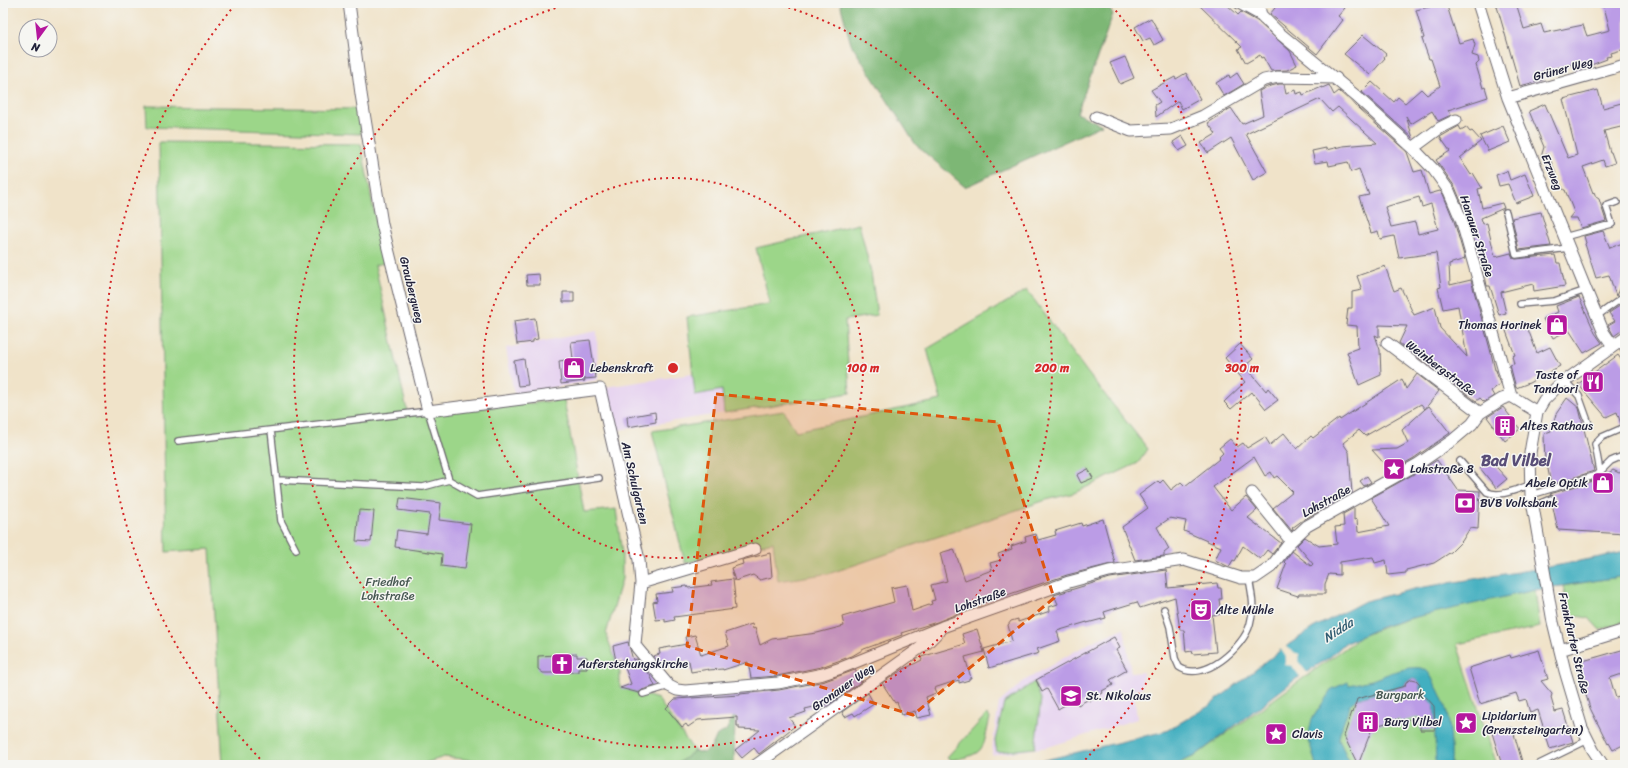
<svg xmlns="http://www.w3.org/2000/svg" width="1628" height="768" font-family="Sriracha,sans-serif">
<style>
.built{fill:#e6d2f0}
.green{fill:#9cd689;stroke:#5f7c62}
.forest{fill:#7db775;stroke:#506c58}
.water{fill:#42afc0;stroke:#32687e}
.pier{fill:#f0e3c9}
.building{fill:#bb9ce6;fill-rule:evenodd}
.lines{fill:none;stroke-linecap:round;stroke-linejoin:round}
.service-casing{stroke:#6a666d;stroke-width:8}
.minor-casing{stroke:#6a666d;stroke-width:13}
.service{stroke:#fff;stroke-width:5.5}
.minor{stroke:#fff;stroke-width:11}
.marked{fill:#de560e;fill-opacity:0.2;stroke:#de560e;stroke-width:3;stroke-dasharray:8 5;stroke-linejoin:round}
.ring{fill:none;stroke:#d62828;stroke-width:2;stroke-dasharray:2 4}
.labels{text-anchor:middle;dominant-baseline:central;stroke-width:3;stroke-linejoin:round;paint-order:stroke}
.street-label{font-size:12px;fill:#22223b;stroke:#f6f6f2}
.poi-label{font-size:12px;fill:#22223b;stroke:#f6f6f2;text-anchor:start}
.park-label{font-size:12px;fill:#475852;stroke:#f6f6f2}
.water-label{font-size:13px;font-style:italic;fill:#2f5a70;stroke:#f6f6f2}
.district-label{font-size:16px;font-weight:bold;fill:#584d77;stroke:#f6f6f2}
.centre{fill:#d62828;stroke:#f6f6f2;stroke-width:2}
.ring-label{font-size:12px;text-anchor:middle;font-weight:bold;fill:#d62828;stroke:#f6f6f2;stroke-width:3;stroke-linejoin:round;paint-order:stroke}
</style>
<rect width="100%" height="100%" fill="#f6f6f2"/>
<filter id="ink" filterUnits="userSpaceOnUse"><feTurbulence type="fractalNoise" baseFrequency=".025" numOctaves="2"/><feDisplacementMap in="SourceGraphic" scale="8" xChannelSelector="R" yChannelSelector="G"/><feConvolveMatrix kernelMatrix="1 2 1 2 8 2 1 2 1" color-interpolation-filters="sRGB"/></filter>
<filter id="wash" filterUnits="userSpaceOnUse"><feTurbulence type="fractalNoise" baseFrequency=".012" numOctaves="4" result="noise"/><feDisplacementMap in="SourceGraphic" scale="16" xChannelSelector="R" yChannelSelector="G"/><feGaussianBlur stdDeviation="0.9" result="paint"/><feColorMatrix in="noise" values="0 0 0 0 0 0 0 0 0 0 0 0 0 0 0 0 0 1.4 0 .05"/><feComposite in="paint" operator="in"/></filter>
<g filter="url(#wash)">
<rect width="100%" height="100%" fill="#f0e3c9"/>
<path class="built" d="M597 331 598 380 514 394 506 348Z
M693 374 696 394 722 390 724 413 618 430 605 387Z
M1124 628 1131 673 1143 672 1142 688 1134 690 1137 719 1048 747 992 755 993 742 999 703 1024 681 1091 642Z"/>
<path class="green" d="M146 106 359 109 361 134 147 127Z
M159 142 361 144 384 263 375 265 408 415 564 400 584 512 616 509 622 554V579L606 634 620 672V687L658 699 694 751 676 765H518L444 757 419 765H223L210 549 166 552Z
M859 224 871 272 877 315 845 320 850 393 724 413 722 390 695 395 687 317 770 304 756 248Z
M1027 290 1087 372 1148 449 1138 463 1074 493 1046 500 831 573 778 581 773 542 685 563 652 431 784 411 796 431 941 400 927 349Z
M1625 576V621L1600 630 1589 618 1569 615 1563 586Z
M1535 590 1540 627 1457 644 1497 765H1175L1195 756 1362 636C1416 612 1477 603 1535 590Z
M1034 682 1041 699 1035 748 997 752 995 741 1004 703Z
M987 714 990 718C982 751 986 754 951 760L947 757Z"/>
<path class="forest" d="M840 3H1104L1113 14 1077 113 1102 125 965 187 916 145 851 44Z
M735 712 734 765H676L694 751 704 753 712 746 717 735 726 731Z
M471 760 518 765H471Z"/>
<path class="water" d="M1625 552V576L1535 590 1407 619 1381 627 1344 644 1330 657 1296 679 1195 756 1173 765H1024L1166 731 1209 706 1282 649 1313 628 1365 601 1418 588 1560 565Z
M1409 668C1414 668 1420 667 1424 669 1430 672 1432 679 1435 684 1450 709 1452 737 1451 765H1436L1434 706 1419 689 1420 684 1416 680 1412 679 1406 682 1405 686 1357 699 1350 704 1340 733 1339 740 1351 765H1316L1308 737 1312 719 1332 689 1348 682 1349 685 1372 680 1393 672Z"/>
<path class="pier" d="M1286 644 1292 652 1300 654 1298 661 1308 674 1301 678 1292 666 1285 665 1286 657 1280 648Z"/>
<g id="blocks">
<path class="building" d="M1197 3H1225L1238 15 1241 12 1257 21 1290 51 1297 65 1287 70 1271 71 1263 57 1261 58 1260 55 1246 63 1238 49 1242 47Z
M1279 3H1339L1345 8 1338 16 1343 20 1317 54 1270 14Z
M1446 3 1459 43 1473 39 1475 45 1472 55 1478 57 1479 62 1476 65 1483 88 1485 87 1488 97 1448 110 1451 115 1438 121 1432 111 1411 124 1406 116 1413 138 1362 92 1372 82 1394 102 1398 97 1405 103 1421 89 1427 95 1440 86 1431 59H1429L1422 39 1424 38 1416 10Z
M1496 3H1516L1524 29 1541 24 1544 33 1583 25 1587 36 1610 30 1603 3H1625V49L1611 53 1612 56 1606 57 1607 59 1575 71 1573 64 1541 72 1543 80 1520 86Z
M1151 18 1163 40 1154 45 1150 38 1143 41 1135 27Z
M1363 35 1386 54 1384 57 1385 58 1370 75 1344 54Z
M1125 57 1134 78 1120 84 1110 63Z
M1186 73 1200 99 1182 109 1178 101 1156 117 1155 105 1160 102 1151 90 1175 77 1176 79Z
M1237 73 1244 84 1224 96 1216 83 1229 75 1230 78Z
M1279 84H1284L1286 94 1295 90 1296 94 1302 92 1303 95 1322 87V88L1329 85 1334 95 1339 91 1407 152 1414 172 1422 170 1429 194 1440 191 1443 194 1454 221 1465 259 1449 264 1450 285 1471 280 1490 349 1495 370H1496L1500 384 1491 391 1494 396 1484 402 1480 398 1476 401 1399 343 1407 326 1379 325V337L1375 335 1380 350 1381 375 1359 385 1347 352 1358 348 1357 326 1346 325 1348 308H1352V292L1362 290 1357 276 1385 266 1394 291 1401 288 1414 315 1435 307 1440 328 1467 357 1458 306 1443 309 1438 288 1441 287 1436 253 1399 258 1394 236 1380 239 1378 231 1371 233 1359 197 1369 195 1359 169 1351 172 1348 162 1329 166 1328 161 1315 163 1312 151 1326 148V150L1343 146 1377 143 1338 107 1332 112 1320 99 1246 134 1267 172 1253 180 1231 138 1208 153 1201 143 1216 134 1208 123 1231 108 1242 124 1263 115 1259 91 1267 87ZM1419 197 1422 207 1431 204 1438 229 1418 234 1415 222 1391 227 1385 207Z
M1598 90 1603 108 1625 102V126L1604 131 1610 152H1611L1615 163 1605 166 1603 160 1583 167 1593 193 1594 192 1596 197 1599 199 1606 221 1581 228 1577 218H1569L1574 212 1565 190H1564L1560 184 1548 154 1541 157 1544 147 1529 111 1545 104 1568 158 1577 155 1563 99Z
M1459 126 1461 130 1466 127 1470 132 1472 131 1481 141 1460 158 1471 175 1473 173 1482 188 1478 189 1482 208 1502 203 1504 208 1481 218 1483 224 1487 223 1495 257 1511 253 1513 258 1516 259 1555 255 1557 263H1560L1565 286 1534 291 1533 284 1501 292 1506 313 1499 315 1490 286H1487L1481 256H1479L1467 216 1455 187 1436 160 1450 151 1440 137Z
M1503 126 1510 142 1488 151 1480 136Z
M1182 136 1188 146 1179 151 1173 142Z
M1507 171 1510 180 1525 174 1534 196 1516 203 1508 184 1499 186 1496 175Z
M1541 212 1551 246 1519 250 1512 218Z
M1603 231 1610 248 1625 242V275L1616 296 1609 275 1596 278 1585 244 1586 243 1584 236Z
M539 274 540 285H527L526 275Z
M563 292H574V302H563Z
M1579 297 1595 333 1602 343 1584 353 1569 330 1553 338 1543 319 1558 312 1556 306Z
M1621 305 1625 311V331H1621L1614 336 1608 325 1615 321 1609 313Z
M535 318 538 339 533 340V342L517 344 514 321Z
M1526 324 1537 353 1550 347 1560 366 1529 383 1516 388 1510 365 1514 364 1512 356 1515 355 1506 331Z
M590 340 596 378 584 379 585 381 561 384 559 361 573 359 571 342Z
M1240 344 1253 359 1245 366 1266 391 1268 388 1278 400 1266 409 1254 394 1253 395 1251 392 1231 409 1224 402 1245 382 1225 358Z
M1618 355 1625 365V423L1621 424 1617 412 1606 417 1578 384Z
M524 359 528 385 518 386 514 361Z
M1417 374 1439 391 1425 409 1429 406 1450 433 1414 458 1389 472 1381 460 1372 450 1397 449 1408 443 1402 430 1425 409 1421 404 1365 436 1359 430 1343 443 1349 452 1352 493 1303 520 1292 528 1293 529 1292 531 1273 508 1293 492 1277 476 1274 478 1271 472 1265 476 1254 457 1213 487 1231 510 1246 497 1257 510 1248 518 1281 543 1272 554 1267 550 1260 559 1243 546 1235 561 1233 560 1229 567 1215 560 1221 547 1184 531 1186 521 1170 518 1157 527 1169 549 1164 553V556L1135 560 1122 527 1148 508 1139 495 1158 481 1160 483 1163 480 1171 490 1181 482 1185 486 1219 459 1218 458 1223 453 1219 448 1230 439 1237 447 1243 443 1247 448 1265 437 1270 445 1284 433 1297 449 1311 436 1313 438 1339 418 1340 420 1402 379 1406 389Z
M1567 398 1579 408 1594 471 1551 485 1547 464H1545L1544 435 1545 433 1551 431 1556 414Z
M1503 407 1520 429 1505 441 1487 417Z
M655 412 656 422 628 427 627 417Z
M1437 460 1458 490 1480 491 1478 529 1470 528 1462 541 1451 552 1434 563 1406 570V573L1388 575 1386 560 1375 563 1373 557 1340 562V575L1329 574 1325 584V594H1299L1298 596 1277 589 1286 564 1284 562 1292 551 1311 566 1313 564 1297 545 1305 537 1319 546 1337 544 1335 527 1344 526 1343 514 1354 508V520L1357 519 1358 532 1389 526 1371 498 1421 470Z
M1490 460 1507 479 1496 488 1480 468Z
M1088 469 1093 478 1081 483 1077 475Z
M1613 470 1619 473 1625 471V534L1558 530 1552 503 1555 501V498L1550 494 1596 480 1597 481Z
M1367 476 1371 482 1364 486 1360 481Z
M400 498 441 503 439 520 471 524 465 569 441 566 442 554 395 547 397 530 427 534 430 514 398 510Z
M359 510 374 511 371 542 356 541Z
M1103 519 1115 563 1067 575 989 601 937 622 901 633 902 635 864 649 852 656 821 667 777 676 751 678 748 662 723 670V669L708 670 709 669 691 672 689 661 662 667 653 656 660 654 659 649 687 644 685 637 695 635 701 655 729 646 725 633 752 624 753 629 755 628 760 645 772 639 817 633 844 626 842 617 894 602 891 588 902 586 907 585 912 611 932 604 931 601 935 600 931 585 947 581 940 553 954 549 965 580 992 570 990 563 1001 560 998 554 1012 549 1011 546 1026 541 1025 537 1036 534 1038 540 1056 535 1055 531 1081 523 1082 526Z
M770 553 772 577 760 580 753 575 735 581 731 568 743 564 742 560Z
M1166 570 1168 588 1217 583 1218 588H1221L1222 599H1219L1221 614 1212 615 1216 652 1193 654 1192 651 1186 652 1184 630H1180L1175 597 1140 608 1137 602 1104 612 1106 618 1087 623V622L1057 631 1060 641 1037 649 1039 653 989 668 984 649 1012 641 1008 625 1011 621 1018 619V622L1050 611 1049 607 1058 604 1054 595 1110 578Z
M733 579 735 598H734L735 609 674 617 675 620 665 622V619L656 620 653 602 657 601 656 594 673 592 672 588 687 586 688 588 712 585 711 582Z
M977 629 984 652 965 657 971 678H969V680L959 683V680L934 688 936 693 926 697 931 715 917 718 915 711 902 715 897 702 895 703 882 683 902 670 922 660 921 657 965 644 962 634Z
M1114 637 1120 648 1116 650 1127 670 1110 680 1113 685 1102 691 1103 693 1090 701 1089 699 1078 705 1075 699 1058 709 1047 689 1042 692 1036 680Z
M628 642 633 660 637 659 650 675 655 686 642 690 639 693 620 688 631 684 622 660 616 661 613 646Z
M1625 649V673L1610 678 1616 698 1625 695V744L1613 750 1609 743 1608 744 1590 708 1576 663Z
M1539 650 1548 679 1541 681 1552 694 1551 698 1555 712 1563 710 1573 742 1550 749 1538 710 1530 713 1526 699 1519 701 1516 693 1480 704 1469 668 1510 655 1511 658Z
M577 654V657H587V669H578V672L550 673H543L538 669V656Z
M855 670 862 681 831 703 805 709 806 712 789 718 795 726 759 754 754 748 742 758 735 750 760 730 739 729V726H737V717L698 720 688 727 686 724 682 727 666 708 675 699 740 695V694L779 690 825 681Z
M1412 679 1416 680 1420 684 1419 689 1434 706 1435 730H1420V717L1400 722 1399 719 1379 725 1371 731 1358 765 1344 736 1352 712 1353 713 1357 699 1405 686 1406 682Z
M868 693 874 704 855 716 853 713 845 717 842 712Z
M1512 727 1523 765H1502L1492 733Z"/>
</g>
</g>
<g filter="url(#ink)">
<use href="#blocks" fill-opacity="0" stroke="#6a666d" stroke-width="1"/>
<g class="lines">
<g class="service-casing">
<path id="service" d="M1506 212 1516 255 1568 248
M1564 237 1612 224 1606 206 1617 202
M1520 304 1554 301 1586 290
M1597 316 1625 296
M1619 342 1625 352
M1565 381 1579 396 1589 424
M271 430 281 521 296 550
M178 441 428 411 449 480 477 496 599 478
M1460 461 1487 492C1500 498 1517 489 1530 485
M1600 471 1595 444 1602 437 1625 427
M277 480 423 487 449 480
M1531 495 1597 475 1611 461 1625 455
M1533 507 1551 499
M1164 609 1170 627 1175 658 1179 667C1203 684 1244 647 1250 624 1255 605 1252 597 1249 578
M643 694 669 686
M1537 765 1588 740"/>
</g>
<g class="minor-casing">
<path id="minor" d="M349 3 361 94 382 224 428 411 600 389 639 560 641 583 635 644 637 648 669 686 677 690 685 691 778 683 823 674 841 668 942 627 1069 582 1109 571 1184 560 1241 578H1255L1271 567 1291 541 1307 526 1418 464 1453 440 1472 424 1480 413 1502 399 1511 396
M1239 3 1261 15
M1258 3 1261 15 1278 32 1356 96 1413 148 1434 170 1449 191 1461 219 1511 396
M1478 3 1508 98 1586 290 1604 333 1613 346
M1508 98 1625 65
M1096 117 1131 131 1171 129 1203 116 1264 80 1278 77 1336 78
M1413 148 1440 128 1456 120
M1387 343 1480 413
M1511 396 1537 412
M1252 493 1291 541
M641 583 755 549
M1560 650 1625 630
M756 765 927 643 939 631
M1603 765 1593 750 1582 728 1565 671 1553 622 1531 495 1530 453 1537 412 1544 400 1559 385 1625 338"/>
</g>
<use href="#service" class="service"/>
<use href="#minor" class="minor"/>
</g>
</g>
<path class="marked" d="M716 394 998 422 1054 598 913 715 687 646Z"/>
<g class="ring">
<circle cx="673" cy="368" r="190"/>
<path d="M777 4A379 379 0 1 1 569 4"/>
<path d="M264 763A569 569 0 0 1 234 6M1112 6A569 569 0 0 1 1082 763"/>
</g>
<defs>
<g id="shop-square" transform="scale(1.15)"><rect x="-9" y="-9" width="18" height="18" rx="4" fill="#b5179e" stroke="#f6f6f2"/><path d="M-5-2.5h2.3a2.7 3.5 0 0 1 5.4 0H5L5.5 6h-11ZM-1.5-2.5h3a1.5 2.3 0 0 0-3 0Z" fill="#fff"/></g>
<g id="restaurant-square" transform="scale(1.15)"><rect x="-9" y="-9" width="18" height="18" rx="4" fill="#b5179e" stroke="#f6f6f2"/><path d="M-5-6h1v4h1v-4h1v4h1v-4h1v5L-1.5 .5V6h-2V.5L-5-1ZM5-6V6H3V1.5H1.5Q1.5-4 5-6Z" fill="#fff"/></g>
<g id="building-square" transform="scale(1.15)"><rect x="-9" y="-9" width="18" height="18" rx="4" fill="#b5179e" stroke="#f6f6f2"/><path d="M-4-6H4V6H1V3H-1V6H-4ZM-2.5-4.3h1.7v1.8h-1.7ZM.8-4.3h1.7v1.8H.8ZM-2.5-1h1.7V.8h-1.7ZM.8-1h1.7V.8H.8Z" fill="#fff"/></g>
<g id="sight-square" transform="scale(1.15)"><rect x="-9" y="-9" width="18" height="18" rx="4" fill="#b5179e" stroke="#f6f6f2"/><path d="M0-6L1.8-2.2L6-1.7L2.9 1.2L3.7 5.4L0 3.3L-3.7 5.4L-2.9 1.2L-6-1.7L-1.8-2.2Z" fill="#fff"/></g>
<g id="bank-square" transform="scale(1.15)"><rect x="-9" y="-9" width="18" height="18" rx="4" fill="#b5179e" stroke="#f6f6f2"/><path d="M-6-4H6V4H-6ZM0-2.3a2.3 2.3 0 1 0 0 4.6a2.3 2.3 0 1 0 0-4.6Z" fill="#fff"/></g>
<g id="theatre-square" transform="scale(1.15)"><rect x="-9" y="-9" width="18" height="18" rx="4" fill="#b5179e" stroke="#f6f6f2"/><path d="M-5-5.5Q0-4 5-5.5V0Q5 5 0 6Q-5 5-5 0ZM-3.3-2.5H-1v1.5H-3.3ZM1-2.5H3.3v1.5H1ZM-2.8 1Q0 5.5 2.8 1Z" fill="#fff"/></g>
<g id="church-square" transform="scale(1.15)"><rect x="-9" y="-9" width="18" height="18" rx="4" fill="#b5179e" stroke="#f6f6f2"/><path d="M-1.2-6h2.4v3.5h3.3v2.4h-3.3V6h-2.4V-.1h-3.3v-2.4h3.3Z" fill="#fff"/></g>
<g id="school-square" transform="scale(1.15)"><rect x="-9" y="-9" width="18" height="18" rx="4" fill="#b5179e" stroke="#f6f6f2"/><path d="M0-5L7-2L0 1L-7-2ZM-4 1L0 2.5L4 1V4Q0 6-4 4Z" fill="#fff"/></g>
</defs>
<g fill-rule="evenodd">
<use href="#shop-square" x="1557" y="325"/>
<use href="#shop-square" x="574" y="368"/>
<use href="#restaurant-square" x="1593" y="382"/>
<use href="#building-square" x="1505" y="426"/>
<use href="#sight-square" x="1394" y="469"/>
<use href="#shop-square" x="1603" y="483"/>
<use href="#bank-square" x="1465" y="503"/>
<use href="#theatre-square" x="1201" y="610"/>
<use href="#church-square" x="562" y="664"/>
<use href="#school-square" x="1071" y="696"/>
<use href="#building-square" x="1368" y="722"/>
<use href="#sight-square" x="1466" y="723"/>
<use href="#sight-square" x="1276" y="734"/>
</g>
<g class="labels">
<g class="street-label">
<text transform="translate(1563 69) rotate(-15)">Grüner Weg</text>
<text transform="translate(1552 172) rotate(68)">Erzweg</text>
<text transform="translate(1477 236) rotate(72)">Hanauer Straße</text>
<text transform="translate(412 290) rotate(76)">Graubergweg</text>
<text transform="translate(1441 368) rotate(37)">Weinbergstraße</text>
<text transform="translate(635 483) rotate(77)">Am Schulgarten</text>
<text transform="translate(1326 501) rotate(-29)">Lohstraße</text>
<text transform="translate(980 600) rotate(-20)">Lohstraße</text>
<text transform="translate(1574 643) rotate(77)">Frankfurter Straße</text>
<text transform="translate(843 687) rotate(-35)">Gronauer Weg</text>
</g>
<g class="poi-label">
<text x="1542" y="325" text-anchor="end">Thomas Horinek</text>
<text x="590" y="368">Lebenskraft</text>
<text x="1578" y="375" text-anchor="end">Taste of<tspan x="1578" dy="14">Tandoori</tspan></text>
<text x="1520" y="426">Altes Rathaus</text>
<text x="1410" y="469">Lohstraße 8</text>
<text x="1588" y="483" text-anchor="end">Abele Optik</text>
<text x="1480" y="503">BVB Volksbank</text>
<text x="1216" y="610">Alte Mühle</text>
<text x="578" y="664">Auferstehungskirche</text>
<text x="1086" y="696">St. Nikolaus</text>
<text x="1482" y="716">Lipidarium<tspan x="1482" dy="14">(Grenzsteingarten)</tspan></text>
<text x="1384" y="722">Burg Vilbel</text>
<text x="1292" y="734">Clavis</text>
</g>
<g class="park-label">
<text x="388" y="582">Friedhof<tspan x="388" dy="14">Lohstraße</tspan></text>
<text x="1400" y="695">Burgpark</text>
</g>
<g class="water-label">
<text transform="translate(1338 630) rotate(-33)">Nidda</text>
</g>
<g class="district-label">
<text x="1516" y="460">Bad Vilbel</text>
</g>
</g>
<circle cx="673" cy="368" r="6" class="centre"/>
<g class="ring-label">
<text x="863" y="372">100 m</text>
<text x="1052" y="372">200 m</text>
<text x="1242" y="372">300 m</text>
</g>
<rect width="1628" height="768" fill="none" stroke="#f6f6f2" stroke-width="16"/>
<g transform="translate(38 38) rotate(195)"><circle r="19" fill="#f6f6f2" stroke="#a1a1a9"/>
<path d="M0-3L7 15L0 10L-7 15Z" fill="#b5179e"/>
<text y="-6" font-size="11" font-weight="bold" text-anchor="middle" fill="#22223b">N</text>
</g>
</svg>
